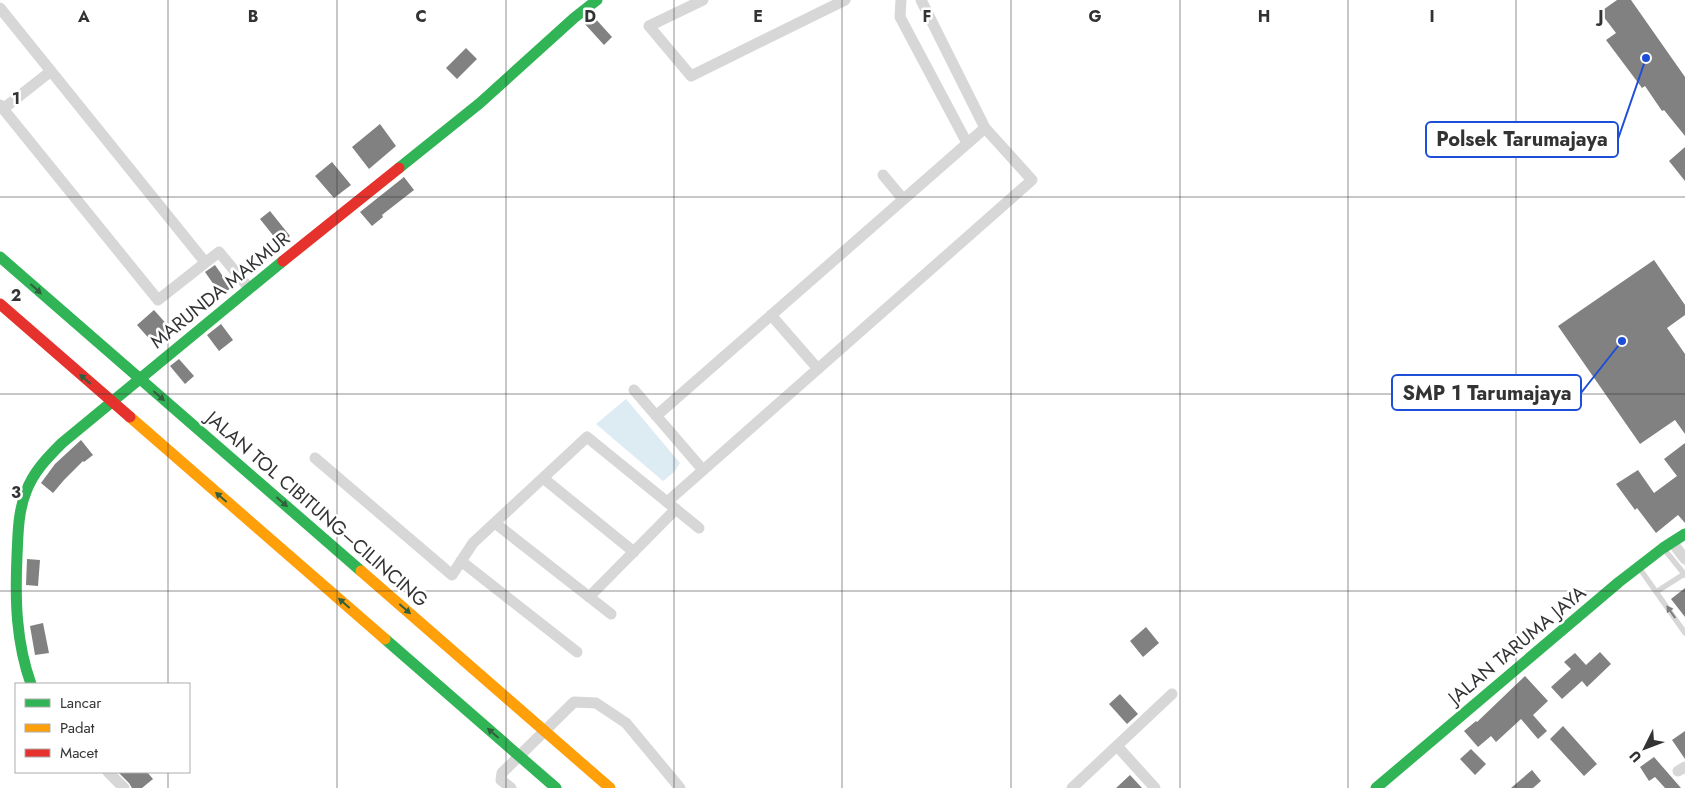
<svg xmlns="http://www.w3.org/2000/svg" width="1685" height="788" font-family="Jost,sans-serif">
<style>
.water{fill:#ddebf3}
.building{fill:#818181}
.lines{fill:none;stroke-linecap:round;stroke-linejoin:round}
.lane{stroke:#d7d7d7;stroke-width:5.5}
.street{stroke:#d7d7d7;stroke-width:11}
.fast{stroke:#30b455;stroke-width:11}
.jam{stroke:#e5322d;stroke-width:11}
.fast-bridge{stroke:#30b455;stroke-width:11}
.slow-bridge{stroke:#ff9f0a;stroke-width:11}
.jam-bridge{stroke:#e5322d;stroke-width:11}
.oneway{fill:#32603f}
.oneway2{fill:#7d7d7d}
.grid{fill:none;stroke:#333;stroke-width:1;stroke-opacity:0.55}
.labels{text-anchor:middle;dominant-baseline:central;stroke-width:5;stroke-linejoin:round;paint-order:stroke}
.street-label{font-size:19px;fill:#333;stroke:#fff}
.grid-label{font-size:16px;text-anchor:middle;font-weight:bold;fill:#333;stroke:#fff;stroke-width:5;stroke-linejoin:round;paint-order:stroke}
.leader{fill:none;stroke:#1d4ed8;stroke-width:2}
.callout-dot{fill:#1d4ed8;stroke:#fff;stroke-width:2}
.callout{fill:#fff;stroke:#1d4ed8;stroke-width:2}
.callout-label{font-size:20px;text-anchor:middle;font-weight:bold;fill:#333}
</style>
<rect width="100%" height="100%" fill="#fff"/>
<path class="water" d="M626 399 680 463 674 472 663 481 596 424Z"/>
<path class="building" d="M1617 0H1631L1685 77V136L1664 110 1662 111 1645 86 1642 88 1606 40 1616 33 1600 12Z
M593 16 612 37 604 45 584 23Z
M466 48 477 59 457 79 446 68Z
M380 124 396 146 369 169 352 147Z
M1685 147V181L1669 161Z
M332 162 351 185 334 198 315 176Z
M404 177 414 190 382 215 383 217 372 226 360 212Z
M270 211 290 236 280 244 260 219Z
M1654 260 1685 305V315L1667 328 1685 354V434L1675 420 1640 444 1558 326Z
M215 265 231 288 221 295 205 272Z
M154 310 170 328 153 343 137 325Z
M221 324 233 340 219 351 207 335Z
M179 359 194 376 185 384 170 366Z
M81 440 93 455 84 462 83 461 64 480 53 493 41 483 55 464Z
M1685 443V523L1678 515 1656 533 1637 508 1635 510 1616 484 1638 470 1654 493 1677 476 1664 459Z
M27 559 40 560 38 586 26 585Z
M1685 588V617L1671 599Z
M43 623 49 653 35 655 30 626Z
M1146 627 1159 643 1143 657 1130 641Z
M1600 652 1611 664 1587 687 1582 681 1562 699 1551 687 1571 669 1564 662 1575 653 1586 665Z
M1525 676 1548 701 1533 715 1547 731 1538 739 1521 719 1496 742 1491 736 1478 747 1464 731 1476 721 1477 722Z
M1120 694 1138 714 1127 724 1109 704Z
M1563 726 1597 764 1584 776 1550 739Z
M1685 731V759L1672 740Z
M1471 749 1486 764 1475 775 1460 759Z
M1654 757 1681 788H1665L1655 777 1649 781 1640 767Z
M1532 770 1541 781 1533 788H1511Z
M118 772H147L153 779 142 788H132L129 783Z
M1130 775 1142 788H1116Z"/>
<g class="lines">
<path class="lane" d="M1664 549 1685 575
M1640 569 1685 633
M1656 592 1684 574"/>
<path class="street" d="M703 0 649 26 691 76 845 0
M901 0 900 17 967 143
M0 8 205 262
M0 105 158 300 219 252 249 288
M3 109 51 71
M883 175 903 199
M771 315 818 369
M634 390 703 470
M656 416 985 128
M315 458 452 575 473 543 587 437 699 528
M543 478 634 552
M667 502 1032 180 985 128 921 0
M495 523 611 614
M1672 542 1685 559
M461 561 577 652
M589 597 676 509
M1117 746 1155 788
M1678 771 1685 767
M108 772 124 788
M511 788 501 780 502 773 574 702 596 703 626 723 680 788
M1072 788 1172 694"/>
<path class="fast" d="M399 168 480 103 574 18 597 0
M31 684C16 642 15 600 17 556 18 534 18 512 26 492 33 472 48 457 62 443L283 261
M1376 788 1619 582 1663 548 1685 534"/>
<path class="jam" d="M283 261 399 168"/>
<path class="fast-bridge" d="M0 257 361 571
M385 639 556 788"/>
<path class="slow-bridge" d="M130 417 385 639
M361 571 610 788"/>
<path class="jam-bridge" d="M0 304 130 417"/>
</g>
<defs><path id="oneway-solid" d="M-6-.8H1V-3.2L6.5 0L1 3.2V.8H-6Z" transform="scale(1.25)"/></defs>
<g class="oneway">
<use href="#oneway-solid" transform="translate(36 289) rotate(42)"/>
<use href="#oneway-solid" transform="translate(85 379) rotate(-139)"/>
<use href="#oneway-solid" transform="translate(159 396) rotate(41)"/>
<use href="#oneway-solid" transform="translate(221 497) rotate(-139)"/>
<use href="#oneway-solid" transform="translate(282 502) rotate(41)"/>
<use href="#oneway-solid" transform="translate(344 603) rotate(-139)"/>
<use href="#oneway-solid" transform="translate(405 609) rotate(41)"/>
<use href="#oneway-solid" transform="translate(493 733) rotate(-139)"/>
</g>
<use class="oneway2" href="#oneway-solid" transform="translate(1671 612) rotate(-125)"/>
<path class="grid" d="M168 0V684M337 0V788M506 0V788M674 0V788M842 0V788M1011 0V788M1180 0V788M1348 0V788M1516 0V788M0 197H1685M0 394H1685M0 591H1685M168 772V788"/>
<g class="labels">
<g class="street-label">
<text transform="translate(220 290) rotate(-39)">MARUNDA MAKMUR</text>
<text transform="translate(317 509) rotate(41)">JALAN TOL CIBITUNG–CILINCING</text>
<text transform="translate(1517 645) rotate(-40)">JALAN TARUMA JAYA</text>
</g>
</g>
<g class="grid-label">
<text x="84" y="22">A</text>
<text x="253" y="22">B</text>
<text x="421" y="22">C</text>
<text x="590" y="22">D</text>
<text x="758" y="22">E</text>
<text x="927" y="22">F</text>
<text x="1095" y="22">G</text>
<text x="1264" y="22">H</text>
<text x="1432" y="22">I</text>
<text x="1601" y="22">J</text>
<text x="16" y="104">1</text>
<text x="16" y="301">2</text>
<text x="16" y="498">3</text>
</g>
<path class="leader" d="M1646 58L1618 139M1622 341L1581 393"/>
<g class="callout-dot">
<circle cx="1646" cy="58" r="5"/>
<circle cx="1622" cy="341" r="5"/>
</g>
<g class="callout">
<rect x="1426" y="122" width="192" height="35" rx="5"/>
<rect x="1392" y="375" width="189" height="35" rx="5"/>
</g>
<g class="callout-label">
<text x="1522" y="146">Polsek Tarumajaya</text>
<text x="1487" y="400">SMP 1 Tarumajaya</text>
</g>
<rect x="15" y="683" width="175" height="90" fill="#ffffff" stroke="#adadad"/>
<rect x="25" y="699" width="25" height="8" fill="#30b455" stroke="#adadad"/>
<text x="60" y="708" font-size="15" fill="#333333">Lancar</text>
<rect x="25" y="724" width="25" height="8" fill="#ff9f0a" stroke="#adadad"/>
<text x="60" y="733" font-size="15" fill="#333333">Padat</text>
<rect x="25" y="749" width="25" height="8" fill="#e5322d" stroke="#adadad"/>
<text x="60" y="758" font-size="15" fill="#333333">Macet</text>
<g transform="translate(1645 748) rotate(228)" stroke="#ffffff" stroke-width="4" paint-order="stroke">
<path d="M0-4L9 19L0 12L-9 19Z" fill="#333333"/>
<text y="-8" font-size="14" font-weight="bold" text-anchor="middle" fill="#333333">U</text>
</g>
</svg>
